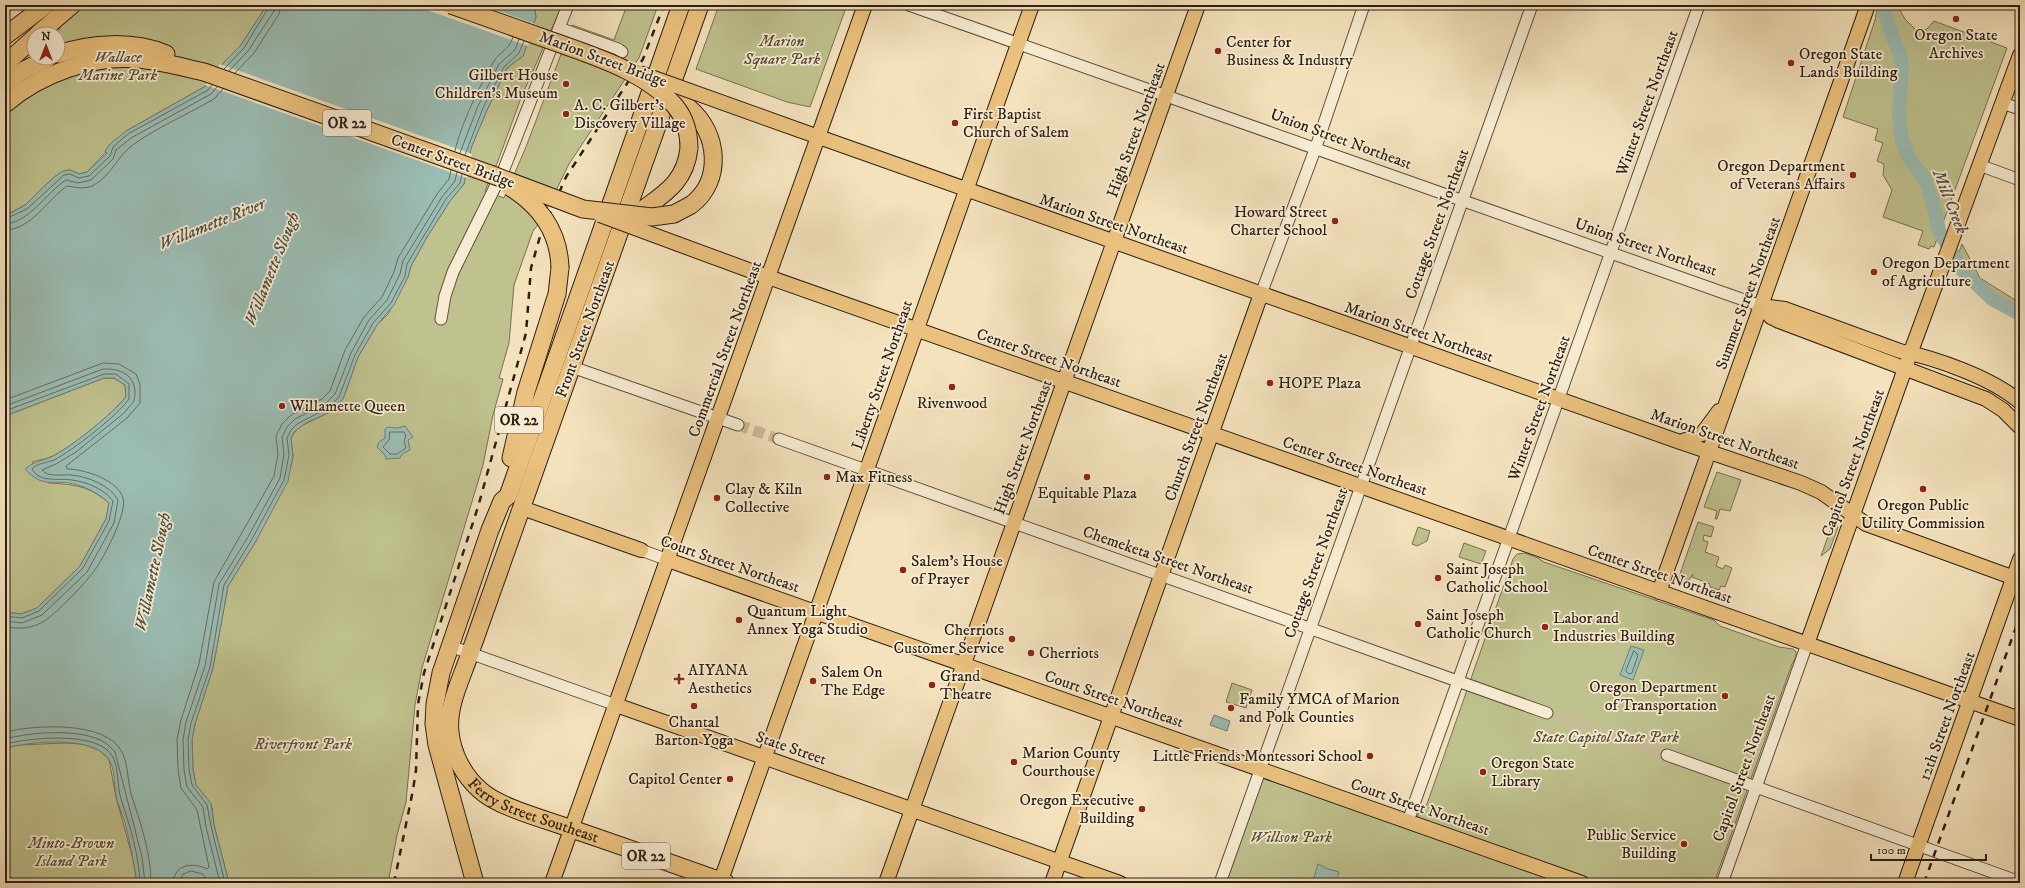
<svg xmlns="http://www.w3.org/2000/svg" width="2025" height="888" font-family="'IM FELL DW Pica',serif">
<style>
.green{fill:#bfc28e;stroke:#767050}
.water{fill:#9bbdb4;stroke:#6f7d74}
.pier{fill:#f3e2bc}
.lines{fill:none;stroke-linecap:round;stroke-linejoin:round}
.shore{stroke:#646e64;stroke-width:1}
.river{stroke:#9bbdb4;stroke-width:14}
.minor-tunnel{stroke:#cbbb9a;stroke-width:11;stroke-dasharray:11 5.5;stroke-linecap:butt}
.minor-casing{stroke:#5e4f3d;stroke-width:13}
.major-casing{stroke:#2c1e13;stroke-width:16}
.highway-casing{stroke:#2c1e13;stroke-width:19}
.minor{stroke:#f7ecd3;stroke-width:11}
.major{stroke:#eac17e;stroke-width:14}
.highway{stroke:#eac17e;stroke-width:17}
.rail{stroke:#2c1e13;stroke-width:2.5;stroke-dasharray:7 7;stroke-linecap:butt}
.major-bridge-casing{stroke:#2c1e13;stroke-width:16;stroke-linecap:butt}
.highway-bridge-casing{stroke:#2c1e13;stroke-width:19;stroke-linecap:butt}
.major-bridge{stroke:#eac17e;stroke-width:14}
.highway-bridge{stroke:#eac17e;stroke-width:17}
.poi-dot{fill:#8f2418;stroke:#f7ecd3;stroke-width:1.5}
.labels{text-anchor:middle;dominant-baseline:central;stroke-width:3.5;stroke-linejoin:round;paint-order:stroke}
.shield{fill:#f7ecd3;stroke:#695c4d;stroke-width:1}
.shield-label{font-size:15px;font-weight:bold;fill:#2c1e13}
.poi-label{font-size:16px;fill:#2c1e13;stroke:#f7ecd3;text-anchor:start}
.park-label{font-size:16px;font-style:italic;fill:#584f38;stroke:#f7ecd3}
.street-label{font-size:16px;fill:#2c1e13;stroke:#f7ecd3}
.water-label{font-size:17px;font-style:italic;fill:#4d4e43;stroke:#f7ecd3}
</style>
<rect width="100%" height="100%" fill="#f3e2bc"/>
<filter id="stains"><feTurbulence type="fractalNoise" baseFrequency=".005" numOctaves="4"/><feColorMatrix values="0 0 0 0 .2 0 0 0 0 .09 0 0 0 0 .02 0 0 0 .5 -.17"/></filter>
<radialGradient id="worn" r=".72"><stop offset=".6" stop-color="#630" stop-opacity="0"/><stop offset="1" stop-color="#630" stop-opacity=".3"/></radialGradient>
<path class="green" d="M59 5H267L241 45 225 61 206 86 126 131 87 172 79 174 70 170 54 177 25 205 5 216V115L22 102 45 58H58L57 34 64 20Z
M534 5H562L521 98 498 161 485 191 504 198 526 147 572 25 614 40 627 5H658L639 58 569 164 541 221 533 231 514 285 509 343 499 378 503 379 493 415 483 465 422 668 415 705 406 802 397 835 388 883H229L214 825 212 808 196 785 193 769 192 740 195 724 213 668 228 586 256 541 291 466 293 456 291 438 295 432 299 427 330 412 343 399 358 357 377 325 388 314 408 277 411 266 427 237 450 201 464 184 471 148 487 110 507 68 523 56 536 17Z
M719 5H847L810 107 787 102 696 69Z
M1878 5H1897L1905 19 1917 31 1927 29 1934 21 2007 48 1934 247 1931 246 1929 249 1918 245 1923 231 1883 217 1892 190 1883 175 1884 164 1877 161 1883 143 1875 140 1878 129 1843 117 1875 20Z
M1962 244 1980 278 2020 303V322L1980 292 1953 268Z
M104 378H114L125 385 126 397C111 415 74 445 53 456 47 459 39 460 32 462L48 483C74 484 89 486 109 503L106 519 80 566 37 608 21 614 5 612V416Z
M1717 472 1741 480 1730 511 1720 509 1717 519H1715L1717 511 1704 507Z
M1698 522 1714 527 1711 537 1704 535 1703 540 1708 542 1705 552 1719 557 1716 566 1723 569 1725 565 1732 568 1725 587 1721 586 1719 590 1710 587V584L1692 577 1693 574 1689 580 1679 577Z
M1832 525 1838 527 1830 549 1821 556Z
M1418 527 1430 531 1427 541 1417 546 1412 544Z
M1464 543 1486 551 1481 564 1459 557Z
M1525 553 1538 558 1544 562 1699 615 1714 620 1720 626 1779 647 1793 649 1796 652V657L1792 664 1714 883H1225L1263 778 1412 830 1420 810 1427 804 1513 559 1517 554Z
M1232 683 1252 690 1246 708 1226 702Z
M65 743 83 744 99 750 109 759 116 797 133 859 137 883H5V748L19 745Z"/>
<path class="water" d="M267 5H534L536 17 523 56 507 68 487 110 471 148 464 184 450 201 427 237 411 266 408 277 394 305 377 325 358 357 343 399 330 412 306 423 294 432 291 438 293 456 288 481 256 541 228 586 213 668 195 724 192 740 193 769 196 785 211 803 214 825 229 883H208L190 880 187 883H137C134 863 130 843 125 823 122 814 118 805 116 796 114 785 115 767 108 758 90 735 30 742 5 748V612L21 614 37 608 80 566 106 519 109 503C98 493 88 488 74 484 52 479 43 489 25 469 34 461 43 461 53 456 74 445 111 415 126 397L125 385 114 378H104L5 416V216L25 205 54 177 63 171 70 170 79 174 87 172 107 153 105 151 110 144 126 131 206 86 225 61 241 45Z
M405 426 413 437 408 440 410 450 402 454 400 458 386 459 385 455 377 447 379 442 385 438V429L387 427 398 428Z
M1631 646 1644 650 1633 680 1620 675Z
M1214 715 1230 721 1227 731 1210 725Z
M1318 864 1328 869 1339 872 1336 883 1314 878Z"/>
<path class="pier" d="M413 5H482L536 24 528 46Z
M220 64 472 154 467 178 205 85Z"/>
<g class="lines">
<path class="shore" d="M224 69 244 48 270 5
M229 71 248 51 274 11 275 5
M235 73 254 53 279 14 281 5
M455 151C460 126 481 83 494 61 501 50 508 52 513 37
M460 153 478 106 499 64 515 50 519 39
M465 155 483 108 504 67 519 53 524 41
M5 219 27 209 64 175 70 174 79 178 89 176 110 156 113 147 128 134 208 90 212 85
M5 224C29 223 47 192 66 180L78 183 91 180 113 159 116 150 131 138 211 94 217 87
M5 230C31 230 48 199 67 186 76 187 85 190 94 185 112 175 118 155 134 144 158 127 188 114 214 99L223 89
M5 400 103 363 119 364 136 374 140 384V403L127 418 66 466 67 469C84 469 118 480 123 498 128 513 101 564 91 575 82 587 57 612 46 620 33 629 20 629 5 627
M5 406 103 369C124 368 139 378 134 401L124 413 76 452 56 464 42 470C48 478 63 474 72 475 88 477 110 485 118 500L114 523 87 572 42 615 22 623 5 621
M5 411 104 374H116L129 384V399C118 415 72 451 54 460 47 463 37 463 32 469 39 483 59 478 72 480 87 482 104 489 113 501L109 521 83 568 39 611 22 618 5 616
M390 432H404L406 435 404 441 406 448 397 454H390L383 447 389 440Z
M1634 651 1638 655 1632 673 1629 674 1626 671Z
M5 732C34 725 106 720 122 752 129 766 127 782 132 797 141 824 151 854 151 883
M5 739C31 732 80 728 104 742 108 744 112 749 115 752L142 857 145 883
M5 744C29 738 99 730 113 757 119 770 117 786 121 799 130 826 139 855 140 883
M173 883C174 864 193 862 207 869L209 867 197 810 181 788 178 770 177 739 181 720 199 664 214 582 274 476 278 454 276 436 282 424 291 415 322 399 330 391 345 350 364 317 382 297 394 272 398 258 437 194 449 179 451 170
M179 883 183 874 191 871 203 874 208 883
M220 883 206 827 203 807 187 787 184 770 183 740 186 722 205 666 219 584 248 537 280 478 284 455 282 437 287 427 295 419 325 404 335 394 351 353 369 320 387 300 400 274 403 261 442 197 455 181 457 172
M225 883 211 826 207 805 192 785 189 769 188 740 191 723 210 667 224 585 252 539 284 480 289 455 287 438 291 430 297 424 328 408 339 397 355 355 373 323 391 303 405 276 407 264 446 199 460 183 462 174"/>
<path class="river" d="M1883 5 1891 33 1900 55 1902 66 1899 112 1901 137 1908 157 1925 179 1936 215 1939 231 1962 270 1992 299 2020 314"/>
<path class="minor-tunnel" d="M738 425 779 439
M1547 713 1667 755"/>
<g class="minor-casing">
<path id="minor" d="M909 5 1761 306
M559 28 618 49 622 52
M2002 103 2020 109
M1979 165 2020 180
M1261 294 1316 147 1364 5
M441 319 445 296 453 272 504 169 568 5
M572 367 738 425
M779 439 1547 713
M641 550 668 560
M450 646 616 705
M1667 755 2020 882
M1408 821 1699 5
M1220 883 1532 5
M1722 883 1807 644"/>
</g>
<g class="major-casing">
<path id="major" d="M799 130 1680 442 1801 483 1821 492 1866 524 2020 580
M678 244 754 272 2020 719
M1761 306 1771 317 1779 321 1986 399 2003 410 2020 427
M1761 306 1785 309 1900 351C1936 358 1992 378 2020 402
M1680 442 1702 434 1719 411
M522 508 641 550
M668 560 1582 883
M1659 592 1868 5
M1807 644 1913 346 2020 55
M616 705 1120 883
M552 883 865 5
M720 883 1032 5
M886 883 1198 5
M1052 883 1261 294
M1905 883 2020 559"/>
</g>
<g class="highway-casing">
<g id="highway">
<path id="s1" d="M700 5 470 653C462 678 447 705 450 732 452 754 464 776 480 790 498 807 544 819 569 828 621 846 674 864 726 883"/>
<path d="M38 34 72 5"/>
<path d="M5 36 46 5"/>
<path d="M58 54C91 43 133 40 166 54"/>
<path d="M5 64 34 38"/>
<path d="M5 83 24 70 48 58"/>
<path d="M667 97C674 100 682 103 689 108 719 133 723 181 691 205"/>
<path d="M5 104C40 74 92 55 138 59 160 61 182 67 204 72L490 174"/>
<path d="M627 222C654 198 685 189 689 148"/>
<path d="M511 458 526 392 557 294 560 268"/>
<path d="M475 883 437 745 434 724 435 704 441 673 490 530 502 501 508 496 681 5"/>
</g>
</g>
<use href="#minor" class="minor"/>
<use href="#major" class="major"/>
<use href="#highway" class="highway"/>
<path class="rail" d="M394 883 413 790 416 770 418 704 424 673 478 507 515 373 526 333 531 268 541 233 566 177 643 59 664 5
M1924 883 2020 616"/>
<g class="major-bridge-casing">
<path id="major-bridge" d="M640 73 799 130
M600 215 678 244"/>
</g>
<g class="highway-bridge-casing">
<path id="highway-bridge" d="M451 5C484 17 518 29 552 41 593 56 645 71 675 106 685 118 689 132 689 148
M490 174 583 209 652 217 674 214 691 205
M510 187C540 206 559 231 560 268"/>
</g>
<use href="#major-bridge" class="major-bridge"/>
<use href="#highway-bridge" class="highway-bridge"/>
</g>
<g class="poi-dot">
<circle cx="1956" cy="19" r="4"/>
<circle cx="1218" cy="51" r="4"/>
<circle cx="1791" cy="63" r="4"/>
<circle cx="566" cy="84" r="4"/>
<circle cx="566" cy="114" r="4"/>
<circle cx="955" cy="123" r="4"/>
<circle cx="1853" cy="175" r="4"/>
<circle cx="1335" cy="221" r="4"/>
<circle cx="1874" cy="272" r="4"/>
<circle cx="1270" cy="383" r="4"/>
<circle cx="952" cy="387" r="4"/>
<circle cx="282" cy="406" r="4"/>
<circle cx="827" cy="477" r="4"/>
<circle cx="1087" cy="477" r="4"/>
<circle cx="1923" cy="489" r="4"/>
<circle cx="717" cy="498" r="4"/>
<circle cx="903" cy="570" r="4"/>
<circle cx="1438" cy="578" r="4"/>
<circle cx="739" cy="620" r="4"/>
<circle cx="1418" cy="624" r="4"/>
<circle cx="1545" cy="627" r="4"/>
<circle cx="1012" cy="639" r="4"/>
<circle cx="1031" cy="653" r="4"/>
<path d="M677 673h4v4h4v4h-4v4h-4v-4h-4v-4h4z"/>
<circle cx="813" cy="681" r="4"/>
<circle cx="932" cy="685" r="4"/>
<circle cx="1725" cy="696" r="4"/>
<circle cx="694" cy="706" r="4"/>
<circle cx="1231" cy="708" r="4"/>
<circle cx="1370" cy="756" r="4"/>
<circle cx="1014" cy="762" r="4"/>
<circle cx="1483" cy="772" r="4"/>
<circle cx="730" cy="779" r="4"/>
<circle cx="1142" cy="809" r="4"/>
<circle cx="1684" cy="844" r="4"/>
</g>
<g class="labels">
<g class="shield">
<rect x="323" y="110" width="48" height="26" rx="3"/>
<rect x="495" y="407" width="48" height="26" rx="3"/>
<rect x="622" y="843" width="48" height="26" rx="3"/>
</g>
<g class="shield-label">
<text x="347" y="123">OR 22</text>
<text x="519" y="420">OR 22</text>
<text x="646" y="856">OR 22</text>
</g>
<g class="poi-label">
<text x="1956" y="35" text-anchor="middle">Oregon State<tspan x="1956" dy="18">Archives</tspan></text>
<text x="1226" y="42">Center for<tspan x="1226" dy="18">Business &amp; Industry</tspan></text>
<text x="1799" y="54">Oregon State<tspan x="1799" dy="18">Lands Building</tspan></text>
<text x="558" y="75" text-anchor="end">Gilbert House<tspan x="558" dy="18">Children's Museum</tspan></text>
<text x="574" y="105">A. C. Gilbert's<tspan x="574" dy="18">Discovery Village</tspan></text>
<text x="963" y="114">First Baptist<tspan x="963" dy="18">Church of Salem</tspan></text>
<text x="1845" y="166" text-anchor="end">Oregon Department<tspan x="1845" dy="18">of Veterans Affairs</tspan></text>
<text x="1327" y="212" text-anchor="end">Howard Street<tspan x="1327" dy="18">Charter School</tspan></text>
<text x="1882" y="263">Oregon Department<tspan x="1882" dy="18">of Agriculture</tspan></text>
<text x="1278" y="383">HOPE Plaza</text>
<text x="952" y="403" text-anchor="middle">Rivenwood</text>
<text x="290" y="406">Willamette Queen</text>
<text x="835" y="477">Max Fitness</text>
<text x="725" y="489">Clay &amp; Kiln<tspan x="725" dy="18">Collective</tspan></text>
<text x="1087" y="493" text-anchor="middle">Equitable Plaza</text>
<text x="1923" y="505" text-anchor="middle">Oregon Public<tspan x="1923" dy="18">Utility Commission</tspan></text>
<text x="911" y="561">Salem's House<tspan x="911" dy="18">of Prayer</tspan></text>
<text x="1446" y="569">Saint Joseph<tspan x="1446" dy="18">Catholic School</tspan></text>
<text x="747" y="611">Quantum Light<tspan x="747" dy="18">Annex Yoga Studio</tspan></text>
<text x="1426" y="615">Saint Joseph<tspan x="1426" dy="18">Catholic Church</tspan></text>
<text x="1553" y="618">Labor and<tspan x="1553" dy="18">Industries Building</tspan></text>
<text x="1004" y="630" text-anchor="end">Cherriots<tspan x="1004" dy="18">Customer Service</tspan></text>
<text x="1039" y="653">Cherriots</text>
<text x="688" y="670">AIYANA<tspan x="688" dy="18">Aesthetics</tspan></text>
<text x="821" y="672">Salem On<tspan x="821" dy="18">The Edge</tspan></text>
<text x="940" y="676">Grand<tspan x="940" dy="18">Theatre</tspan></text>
<text x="1717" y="687" text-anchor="end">Oregon Department<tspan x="1717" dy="18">of Transportation</tspan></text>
<text x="1239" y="699">Family YMCA of Marion<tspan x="1239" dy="18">and Polk Counties</tspan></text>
<text x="694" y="722" text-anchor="middle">Chantal<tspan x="694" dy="18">Barton Yoga</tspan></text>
<text x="1022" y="753">Marion County<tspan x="1022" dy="18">Courthouse</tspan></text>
<text x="1362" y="756" text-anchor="end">Little Friends Montessori School</text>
<text x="1491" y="763">Oregon State<tspan x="1491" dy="18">Library</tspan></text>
<text x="722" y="779" text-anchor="end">Capitol Center</text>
<text x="1134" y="800" text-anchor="end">Oregon Executive<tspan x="1134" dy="18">Building</tspan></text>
<text x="1676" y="835" text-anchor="end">Public Service<tspan x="1676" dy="18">Building</tspan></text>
</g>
<g class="park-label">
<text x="782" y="41">Marion<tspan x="782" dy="18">Square Park</tspan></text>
<text x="118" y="57">Wallace<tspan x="118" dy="18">Marine Park</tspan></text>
<text x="1606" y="737">State Capitol State Park</text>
<text x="303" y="744">Riverfront Park</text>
<text x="1291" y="837">Willson Park</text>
<text x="71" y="843">Minto-Brown<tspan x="71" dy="18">Island Park</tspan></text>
</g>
<g class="street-label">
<text transform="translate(603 59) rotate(20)">Marion Street Bridge</text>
<text transform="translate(1647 103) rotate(-70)">Winter Street Northeast</text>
<text transform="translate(1136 130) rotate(-70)">High Street Northeast</text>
<text transform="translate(1341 139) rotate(20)">Union Street Northeast</text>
<text transform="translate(453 161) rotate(20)">Center Street Bridge</text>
<text transform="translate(1114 224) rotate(19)">Marion Street Northeast</text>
<text transform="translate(1437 224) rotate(-70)">Cottage Street Northeast</text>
<text transform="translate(1646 247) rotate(19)">Union Street Northeast</text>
<text transform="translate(1748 293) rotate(-70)">Summer Street Northeast</text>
<text transform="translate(585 329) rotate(-70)">Front Street Northeast</text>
<text transform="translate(1419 332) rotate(19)">Marion Street Northeast</text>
<text transform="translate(725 349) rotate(-70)">Commercial Street Northeast</text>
<text transform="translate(1049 358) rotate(19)">Center Street Northeast</text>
<text transform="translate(882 375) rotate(-71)">Liberty Street Northeast</text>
<text transform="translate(1539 408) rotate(-70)">Winter Street Northeast</text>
<text transform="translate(1196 427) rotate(-70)">Church Street Northeast</text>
<text transform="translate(1725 439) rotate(19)">Marion Street Northeast</text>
<text transform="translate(1023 447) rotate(-70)">High Street Northeast</text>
<text transform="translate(1853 463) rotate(-70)">Capitol Street Northeast</text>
<text transform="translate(1355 466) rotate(19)">Center Street Northeast</text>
<text transform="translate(1168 560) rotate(19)">Chemeketa Street Northeast</text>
<text transform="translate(1316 563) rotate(-70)">Cottage Street Northeast</text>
<text transform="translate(730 564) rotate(19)">Court Street Northeast</text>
<text transform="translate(1660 574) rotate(19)">Center Street Northeast</text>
<text transform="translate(1114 699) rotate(19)">Court Street Northeast</text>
<text transform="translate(1947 716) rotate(-70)">12th Street Northeast</text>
<text transform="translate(791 748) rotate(19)">State Street</text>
<text transform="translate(1744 768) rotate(-70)">Capitol Street Northeast</text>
<text transform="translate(1420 807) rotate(19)">Court Street Northeast</text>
<text stroke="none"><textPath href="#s1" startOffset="894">Ferry Street Southeast</textPath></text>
</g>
<g class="water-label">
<text transform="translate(1950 202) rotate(68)">Mill Creek</text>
<text transform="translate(212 224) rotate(-22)">Willamette River</text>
<text transform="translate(272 269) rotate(-68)">Willamette Slough</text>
<text transform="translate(153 572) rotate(-78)">Willamette Slough</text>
</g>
</g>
<rect width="2025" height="888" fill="none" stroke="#f3e2bc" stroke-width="20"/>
<rect x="6" y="6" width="2013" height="876" fill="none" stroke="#2c1e13" stroke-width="2"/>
<rect x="10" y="10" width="2005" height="868" fill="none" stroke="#2c1e13"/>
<g transform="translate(46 46)"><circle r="19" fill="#f7ecd3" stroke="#a69a86"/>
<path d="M0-3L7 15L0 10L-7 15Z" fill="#8f2418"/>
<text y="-6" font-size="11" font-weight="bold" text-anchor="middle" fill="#2c1e13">N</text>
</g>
<path d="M1871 854v6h115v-6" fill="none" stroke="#2c1e13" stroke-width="2"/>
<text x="1877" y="854" font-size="12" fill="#2c1e13" stroke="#f7ecd3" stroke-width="3" paint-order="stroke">100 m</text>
<rect width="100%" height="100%" filter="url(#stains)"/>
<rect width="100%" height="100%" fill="url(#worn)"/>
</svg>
